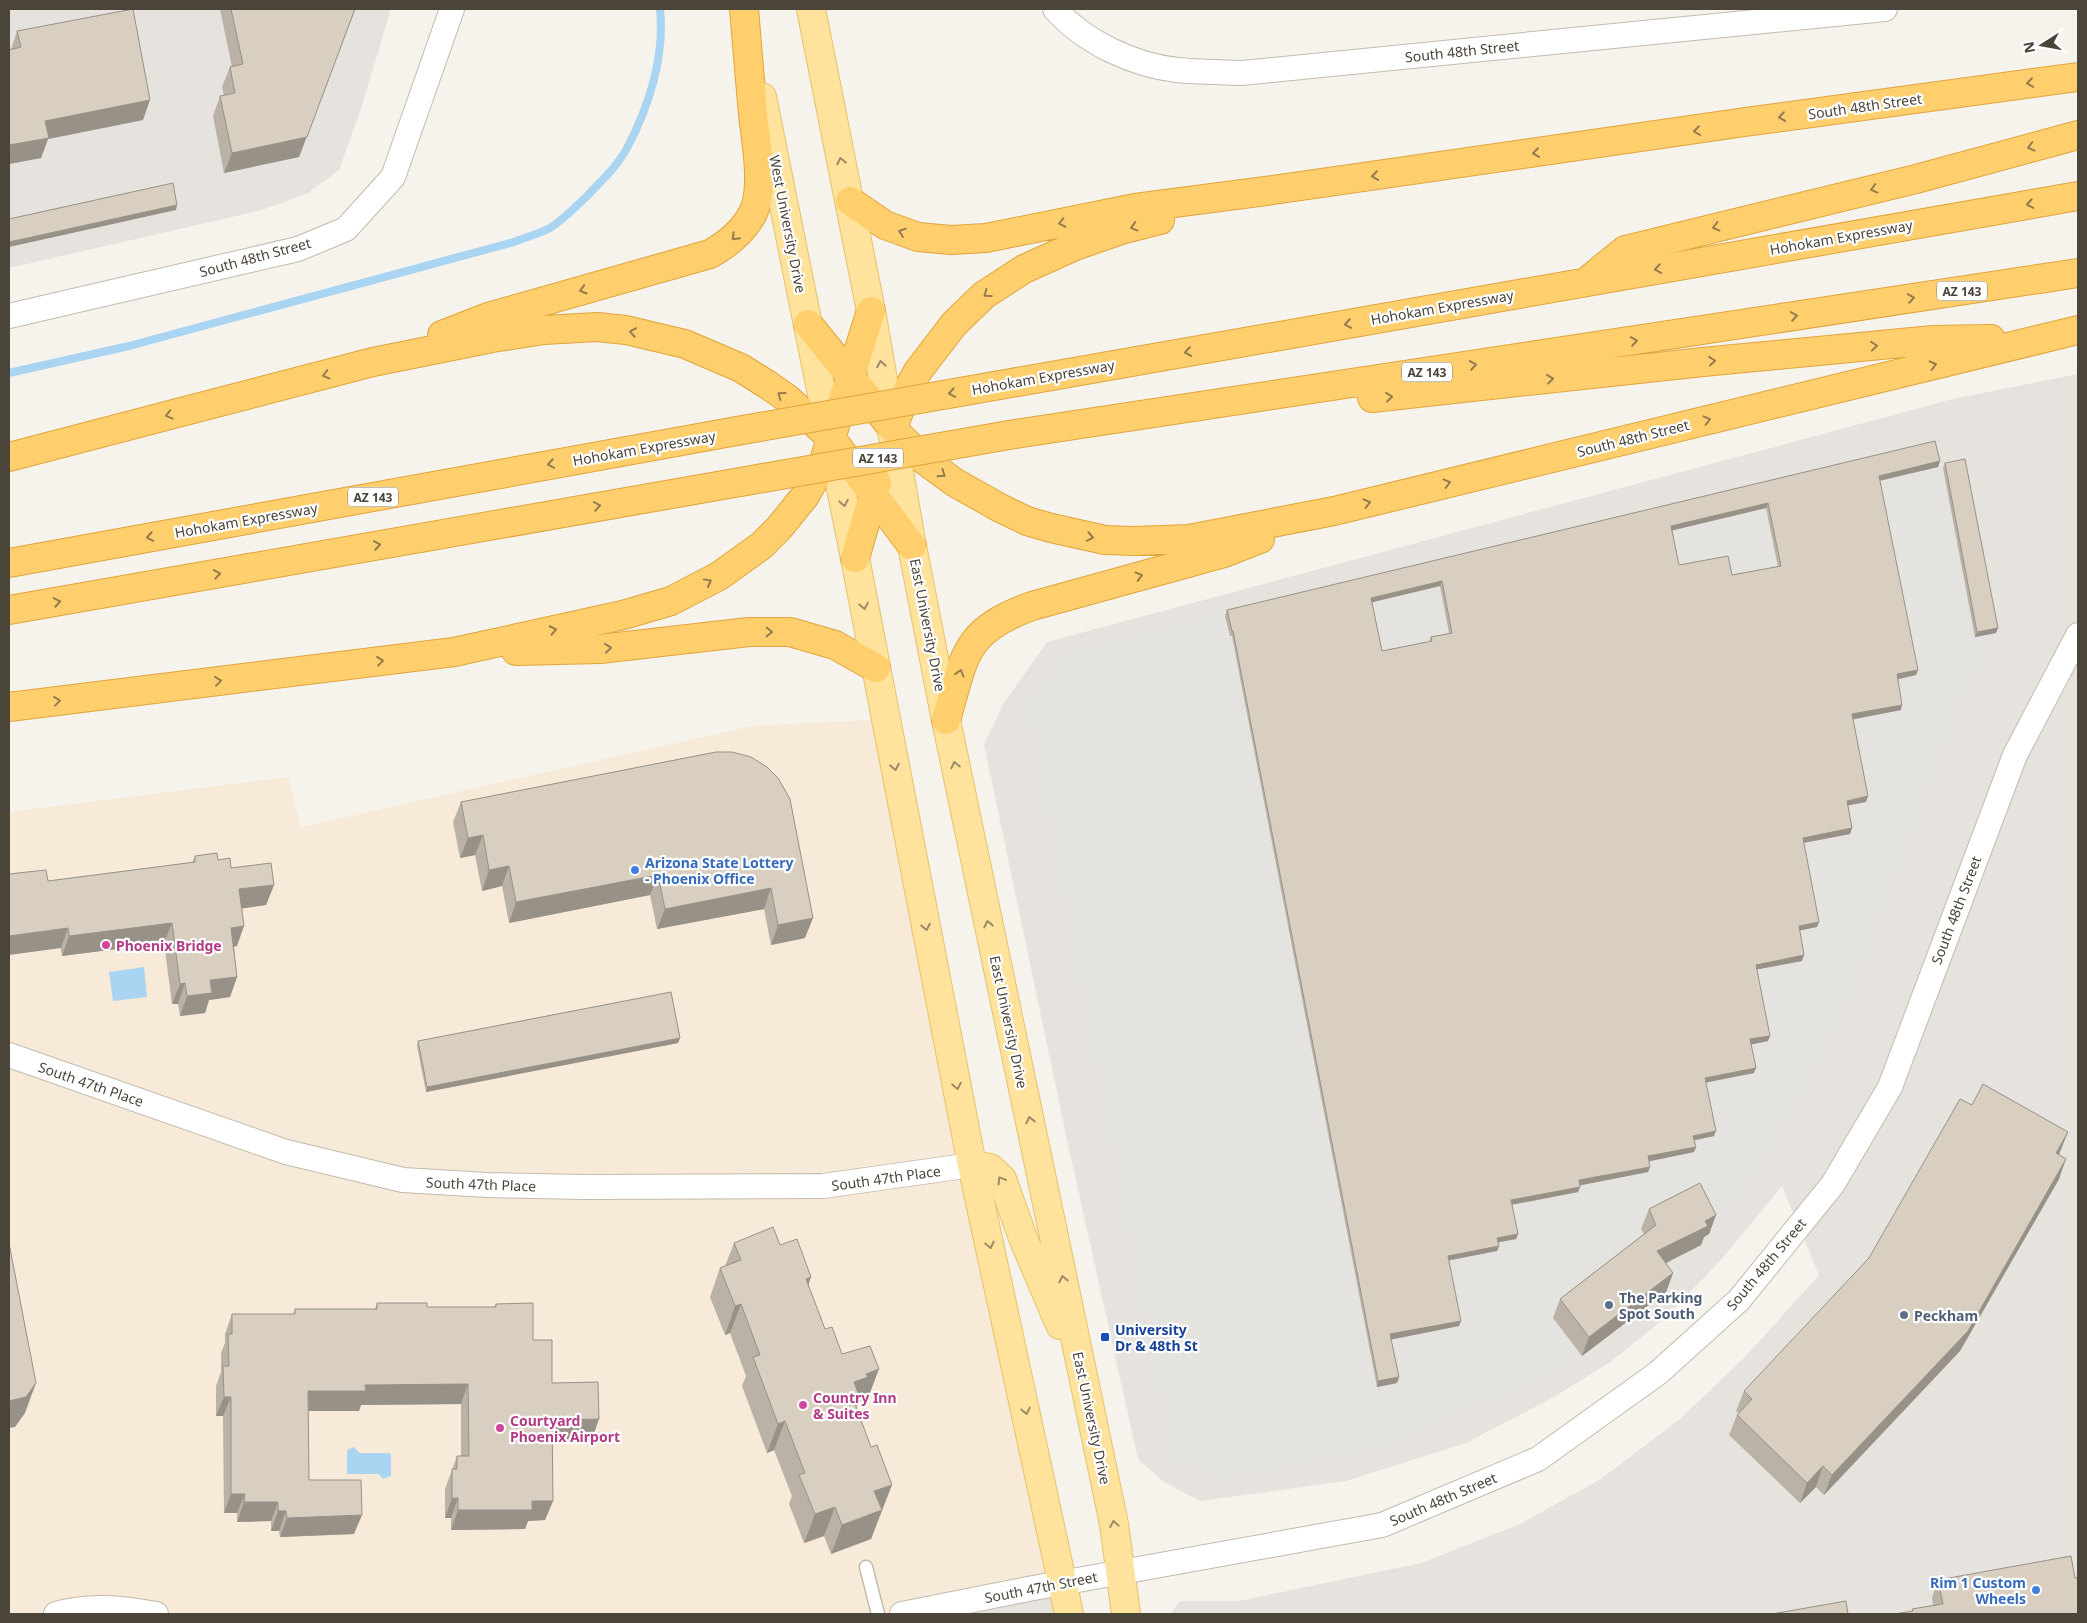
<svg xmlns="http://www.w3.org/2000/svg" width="2087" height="1623" font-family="'Noto Sans',sans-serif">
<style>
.commercial{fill:#f7ead8}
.industrial{fill:#e6e2dd}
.parking{fill:#e5e3e0}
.water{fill:#a9d4f2}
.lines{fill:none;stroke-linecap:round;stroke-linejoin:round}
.stream{stroke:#a9d4f2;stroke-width:8}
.service-casing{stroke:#c2bbae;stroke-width:15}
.minor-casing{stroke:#c2bbae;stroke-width:26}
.primary-casing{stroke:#e6c16a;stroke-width:30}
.motorway-casing{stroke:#e0a43c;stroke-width:30}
.service{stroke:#fff;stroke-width:12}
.minor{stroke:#fff;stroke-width:24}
.primary{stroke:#ffe39c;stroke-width:28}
.motorway{stroke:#ffcf6e;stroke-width:28}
.motorway-bridge-casing{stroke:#e0a43c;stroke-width:30;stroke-linecap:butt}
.motorway-bridge{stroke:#ffcf6e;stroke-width:28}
.wall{fill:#bab2a6;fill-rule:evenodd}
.shaded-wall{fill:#979187}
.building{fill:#d8cfc1;stroke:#979187;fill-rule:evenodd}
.oneway{stroke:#937c4e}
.oneway2{stroke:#9c8c66}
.shop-dot{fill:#3f7fe0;stroke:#fff;stroke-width:2}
.hotel-dot{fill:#d1479c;stroke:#fff;stroke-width:2}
.service-dot{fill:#5c6f8a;stroke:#fff;stroke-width:2}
.transit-dot{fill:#1a4fb4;stroke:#fff;stroke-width:2}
.labels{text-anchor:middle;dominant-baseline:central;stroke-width:4.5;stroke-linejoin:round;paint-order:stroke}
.shield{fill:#fff;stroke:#817c74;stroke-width:1}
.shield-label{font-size:12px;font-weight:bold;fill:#4b4439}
.street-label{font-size:14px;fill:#4b4439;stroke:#fff}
.shop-label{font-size:14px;font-weight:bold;fill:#366cbe;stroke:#fff;text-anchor:start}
.hotel-label{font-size:14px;font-weight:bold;fill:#b23c85;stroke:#fff;text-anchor:start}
.service-label{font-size:14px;font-weight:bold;fill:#4e5e75;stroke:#fff;text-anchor:start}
.transit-label{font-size:14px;font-weight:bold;fill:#164399;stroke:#fff;text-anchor:start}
</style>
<rect width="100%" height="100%" fill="#f6f3ec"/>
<path class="commercial" d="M886 719 1064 1582 901 1614H9V812L288 777 301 827 752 726Z"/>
<path class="industrial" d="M9 9H391L361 109 339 170 308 193 262 210 9 268Z
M2078 374V1614H1170L1180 1601H1239L1421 1563 1520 1524 1601 1479 1680 1419 1746 1356 1819 1275 1782 1186 1720 1261 1665 1318 1609 1363 1552 1398 1466 1443 1346 1481 1200 1501 1164 1482 1138 1459 1067 1140 984 744 1004 703 1047 642 1953 399Z
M1064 1582 1070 1614H901Z"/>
<path class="parking" d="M1933 446 1943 468 1963 464 1996 633 1989 655 1970 683 1850 1006 1770 1157 1666 1292 1582 1356 1397 1446 1206 1483 1200 1463 1168 1469 1019 696 1035 692 1046 675 1042 657Z"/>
<path class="water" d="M144 967 147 997 113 1001 109 972Z
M354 1447 359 1453H389L391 1455V1476L383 1479 379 1474H347V1450Z"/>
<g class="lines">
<path class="stream" d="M9 373 129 346 514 242C526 237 539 234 550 228 563 220 574 208 585 198 599 183 617 167 627 148 649 107 665 56 660 9"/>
<g class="service-casing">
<path id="service" d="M866 1567 878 1614"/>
</g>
<g class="minor-casing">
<path id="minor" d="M1055 9C1084 42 1133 65 1177 70 1198 72 1221 72 1242 73L1885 9
M9 316 298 249 346 229 393 177 452 9
M9 1055 286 1152 403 1180 487 1185 586 1187 823 1186 972 1165
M56 1614C90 1604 122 1608 156 1614
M902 1614 1028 1589 1382 1525 1538 1459 1658 1373 1739 1300 1833 1184 1890 1087 2015 755 2078 635"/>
</g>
<g class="primary-casing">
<path id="primary" d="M811 9 871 311 912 546 946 720 1114 1524 1126 1614
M762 97 855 558 972 1165 1069 1614
M972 1165 990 1168 1002 1179 1023 1238 1060 1325"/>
</g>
<g class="motorway-casing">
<path id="motorway" d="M850 201 885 225 918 237 951 240 986 238 1135 208 1266 191 1745 122 2078 77
M1587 281 1625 250 1916 179 2078 135
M808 324 893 429 924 460 954 482 1000 508 1027 521 1051 528 1105 540 1135 541 1189 539 1334 511 2078 330
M442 335 488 317 710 254C728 244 743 232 753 213 765 189 756 141 753 115 750 80 747 44 744 9
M1000 385 2078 196
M1372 398 1703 362 1933 340 1991 339
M895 422 909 387 918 371 954 324 984 295 1024 269 1075 246 1121 230 1160 220
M1009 435 2078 273
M9 457 373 362 492 338 544 330 597 327 626 330 685 344 741 368 768 385 788 399 831 438 912 546
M855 558 877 482
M9 563 737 431
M9 610 746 481
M516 651 600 649 749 632H790L835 645 876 668
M9 707 454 652 623 615 671 601 719 576 761 546 779 528 805 496 823 464 871 311
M946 720C965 655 963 631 1032 606L1224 553 1260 539"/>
</g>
<use href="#service" class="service"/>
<use href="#minor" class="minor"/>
<use href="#primary" class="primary"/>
<use href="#motorway" class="motorway"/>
<g class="motorway-bridge-casing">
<path id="motorway-bridge" d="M737 431 1000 385
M746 481 1009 435"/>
</g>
<use href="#motorway-bridge" class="motorway-bridge"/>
</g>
<path class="wall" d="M220 9H355L299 157 224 173 213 116 220 96 224 95 222 87 230 67H232Z
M17 31 143 120 48 139 41 158 9 164V50L11 49Z
M1940 461 1938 467 1880 481 1916 675 1897 679 1901 710 1853 719 1866 802 1848 805 1852 828 1850 834 1804 843 1817 927 1799 930 1802 961 1757 969 1768 1041 1751 1044 1754 1073 1706 1082 1714 1136 1694 1140 1696 1147 1694 1152 1649 1161 1650 1167 1648 1172 1580 1185 1578 1192 1512 1205 1518 1234 1516 1239 1498 1242 1499 1246 1497 1251 1449 1260 1459 1326 1391 1339 1399 1377 1397 1383 1377 1387 1232 636H1230L1225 616 1227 610ZM1766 508 1778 567 1732 575 1679 565 1672 530ZM1440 586 1449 633 1431 637 1429 642 1382 651 1372 602Z
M1945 463 1998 628 1996 633 1975 637 1943 468Z
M716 752 805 938 771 945 764 909 657 929 650 895 509 923 502 886 482 891 475 855 460 858 453 822 461 802Z
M195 856 218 860 231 868 274 885 266 905 242 908 237 946 234 947 237 977 230 997 209 1000 205 1013 180 1016 178 1004H172L164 943 62 956 48 881 192 863Z
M680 1038 678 1043 426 1092 417 1046 418 1041Z
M2060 1152 2059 1155V1179L1960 1351 1824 1495 1816 1487 1800 1503 1729 1435 1737 1415 1739 1413 1736 1411 1744 1391Z
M1649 1209 1716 1215 1709 1234 1704 1237 1701 1245 1666 1263 1673 1273 1666 1292 1582 1356 1553 1318 1560 1299 1644 1234 1641 1229Z
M734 1243 780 1245 808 1285 825 1329 842 1354 868 1398 859 1402 857 1406 856 1407 881 1514H880L871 1539 831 1554 824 1536 804 1543 789 1504 792 1496 774 1450 767 1453 742 1386 746 1376 730 1333 725 1335 710 1297 720 1268 725 1266Z
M377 1303 427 1307H494L496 1304 533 1340 552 1383 592 1439H552L553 1501 545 1520 528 1521 525 1529 451 1530V1518H445V1489L457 1456H461V1404L361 1405 359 1411H308L309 1480 354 1534 280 1537 279 1531H271V1521L237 1522V1513H224L223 1416H216V1386L221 1372V1353L225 1343V1334L232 1314H293L295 1309H375Z
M2075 1578 1912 1611V1609L1933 1605 1932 1598 1938 1580Z"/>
<path class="shaded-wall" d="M355 9 299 157 224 173 232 153Z
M150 100 143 120 48 139 41 158 9 164V145L45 121Z
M177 205 176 210 9 247V242Z
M1940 461 1938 467 1877 481 1879 476Z
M1768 503 1766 508 1670 531 1671 526Z
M1442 581 1440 586 1369 603 1371 598Z
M1998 628 1996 633 1975 637 1977 632Z
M1918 670 1916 675 1895 680 1897 674Z
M1902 705 1901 710 1850 720 1852 714Z
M1868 796 1866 802 1845 806 1847 801Z
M1852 828 1850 834 1802 843 1803 838Z
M483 835 475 855 460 858 468 838Z
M509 866 502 886 482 891 489 870Z
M658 875 650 895 509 923 516 902Z
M274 885 266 905 232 910 239 889Z
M771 888 764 909 657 929 665 909Z
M813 918 805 938 771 945 778 925Z
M1819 922 1817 927 1797 931 1799 926Z
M172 923 164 943 62 956 69 936Z
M244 926 237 946 224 948 231 928Z
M68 928 61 948 9 955V936Z
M1804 955 1802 961 1754 970 1756 965Z
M237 977 230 997 209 1000 205 1013 180 1016 187 996 210 980Z
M185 983 178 1004H172L180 984Z
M1770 1036 1768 1041 1749 1045 1750 1039Z
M680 1038 678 1043 426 1092 427 1087Z
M1756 1068 1754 1073 1704 1083 1705 1078Z
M1716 1131 1714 1136 1691 1141 1693 1136Z
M2068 1132 2060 1152 2048 1173 2056 1153Z
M1696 1147 1694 1152 1646 1162 1648 1156Z
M2066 1159 2059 1179 1960 1351 1824 1495 1832 1475Z
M1650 1167 1648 1172 1577 1186 1579 1180Z
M1580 1187 1578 1192 1509 1205 1511 1200Z
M1716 1215 1709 1234 1704 1237 1701 1245 1650 1271 1657 1251 1705 1221Z
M1518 1234 1516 1239 1495 1243 1497 1238Z
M1499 1246 1497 1251 1446 1261 1448 1256Z
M1673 1273 1666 1292 1582 1356 1589 1337Z
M811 1277 801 1306 806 1279Z
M741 1304 730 1333 725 1335 735 1306Z
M1461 1321 1459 1326 1389 1340 1390 1334Z
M879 1369 868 1398 859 1402 857 1406 852 1408 847 1423 854 1382 866 1374Z
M1399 1377 1397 1383 1377 1387 1378 1381Z
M36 1383 25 1413 15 1427 9 1428V1401Z
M468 1384 461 1404 361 1405 359 1411H301L308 1391 365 1385Z
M224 1397H231L223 1416H216Z
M599 1419 592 1439 545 1440 552 1420Z
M785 1421 774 1450 767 1453 778 1424Z
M1823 1466 1816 1487 1800 1503 1807 1483Z
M892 1485 871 1539 831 1554 842 1525 874 1491Z
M231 1494H245L237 1513H224Z
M452 1498H458L451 1518H445Z
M532 1501H553L545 1520 528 1521 525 1529 451 1530 458 1510Z
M244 1502H278L271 1521 237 1522Z
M835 1507 824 1536 804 1543 815 1514Z
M278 1511H286L279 1531H271Z
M362 1515 354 1534 280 1537 287 1518Z"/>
<path class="building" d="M133 9 150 100 45 121 49 138 9 145V50L21 47 17 31Z
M231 9H355L307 137 232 153 220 96 235 93 230 67 243 64Z
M173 183 177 205 9 242V219Z
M1935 441 1940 461 1879 476 1918 670 1897 674 1902 705 1852 714 1868 796 1847 801 1852 828 1803 838 1819 922 1799 926 1804 955 1756 965 1770 1036 1750 1039 1756 1068 1705 1078 1716 1131 1693 1136 1696 1147 1648 1156 1650 1167 1579 1180 1580 1187 1511 1200 1518 1234 1497 1238 1499 1246 1448 1256 1461 1321 1390 1334 1399 1377 1378 1381 1233 631H1232L1227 610ZM1768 503 1781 566 1732 575 1728 556 1679 565 1671 526ZM1442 581 1452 633 1431 637 1432 641 1382 651 1371 598Z
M1965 459 1998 628 1977 632 1945 463Z
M716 752H732L751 757 767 767 778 778 790 799 813 918 778 925 771 888 665 909 658 875 516 902 509 866 489 870 483 835 468 838 461 802Z
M217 853 218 860 230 858 231 868 271 863 274 885 239 889 244 926 231 928 237 977 210 980 212 993 187 996 185 983 180 984 172 923 69 936 68 928 9 936V874L46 870 48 881 195 862V856Z
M671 992 680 1038 427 1087 418 1041Z
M1983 1084 2068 1132 2056 1153 2066 1159 1968 1331 1832 1475 1823 1466 1807 1483 1737 1415 1752 1399 1744 1391 1869 1258 1960 1099 1972 1105Z
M1700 1183 1716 1215 1705 1221 1708 1226 1657 1251 1673 1273 1589 1337 1560 1299 1656 1225 1649 1209Z
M773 1227 780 1245 797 1239 811 1277 806 1279 825 1329 832 1327 842 1354 870 1346 879 1369 866 1374 868 1377 854 1382 858 1393 852 1396 871 1447 877 1445 892 1485 874 1491 882 1510 842 1525 835 1507 815 1514 799 1475 805 1473 785 1421 778 1424 753 1357 760 1355 741 1304 735 1306 720 1268 741 1260 734 1243Z
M9 1243 36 1383 26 1397 9 1401Z
M377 1303H427V1307H496V1304L533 1303V1340H552V1383L598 1382 599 1419 552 1420 553 1501H532V1510H458V1498H452V1469H457V1456H469L468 1384 365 1385 366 1391H308L309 1480H361L362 1515 287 1518 286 1511H278V1502H244L245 1494H231V1397H224L223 1366H229L228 1334H232V1314H295V1309H377Z
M2071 1556 2075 1578H2078V1614H1894L1913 1611 1912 1609 1943 1604 1938 1580Z
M1846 1601 1848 1614H1772Z"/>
<defs><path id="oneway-chevron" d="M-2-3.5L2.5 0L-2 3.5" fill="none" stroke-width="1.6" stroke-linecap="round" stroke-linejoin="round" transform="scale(1.25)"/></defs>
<g class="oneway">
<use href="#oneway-chevron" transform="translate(2030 83) rotate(172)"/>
<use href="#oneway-chevron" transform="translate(1782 117) rotate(172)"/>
<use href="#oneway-chevron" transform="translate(1697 131) rotate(172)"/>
<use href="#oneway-chevron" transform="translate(2031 147) rotate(165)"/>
<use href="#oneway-chevron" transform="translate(1536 153) rotate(172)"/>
<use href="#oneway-chevron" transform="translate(1375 176) rotate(172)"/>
<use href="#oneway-chevron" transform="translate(1874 189) rotate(166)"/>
<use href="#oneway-chevron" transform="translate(2030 204) rotate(170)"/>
<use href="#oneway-chevron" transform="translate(1062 223) rotate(168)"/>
<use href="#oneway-chevron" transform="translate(1134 227) rotate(165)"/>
<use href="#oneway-chevron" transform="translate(1716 227) rotate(166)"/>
<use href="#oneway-chevron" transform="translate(902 232) rotate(-161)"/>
<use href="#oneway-chevron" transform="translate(735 237) rotate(135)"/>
<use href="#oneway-chevron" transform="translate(1658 269) rotate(170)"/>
<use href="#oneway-chevron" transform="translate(583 290) rotate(164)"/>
<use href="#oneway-chevron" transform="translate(987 294) rotate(144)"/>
<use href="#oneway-chevron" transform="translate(1911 298) rotate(-9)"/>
<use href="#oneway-chevron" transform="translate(1794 316) rotate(-9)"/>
<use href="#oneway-chevron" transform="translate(1348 324) rotate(170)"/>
<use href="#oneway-chevron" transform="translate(633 332) rotate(-169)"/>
<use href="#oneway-chevron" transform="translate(1634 341) rotate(-9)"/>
<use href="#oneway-chevron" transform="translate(1874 346) rotate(-5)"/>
<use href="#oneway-chevron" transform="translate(1188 352) rotate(170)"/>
<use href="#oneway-chevron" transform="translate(1712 361) rotate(-5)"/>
<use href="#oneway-chevron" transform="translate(1473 365) rotate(-9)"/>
<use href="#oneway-chevron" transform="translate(1933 365) rotate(-14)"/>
<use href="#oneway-chevron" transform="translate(326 375) rotate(165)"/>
<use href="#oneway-chevron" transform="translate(1550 379) rotate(-6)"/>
<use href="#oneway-chevron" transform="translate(952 393) rotate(170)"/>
<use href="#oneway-chevron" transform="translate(781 395) rotate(-144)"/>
<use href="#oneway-chevron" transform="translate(1389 397) rotate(-6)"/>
<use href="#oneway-chevron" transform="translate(169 415) rotate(165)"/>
<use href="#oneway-chevron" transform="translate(1707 420) rotate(-14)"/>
<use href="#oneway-chevron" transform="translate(551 464) rotate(170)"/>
<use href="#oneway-chevron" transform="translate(942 474) rotate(35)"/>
<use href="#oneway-chevron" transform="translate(1447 483) rotate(-14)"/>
<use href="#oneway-chevron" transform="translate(1367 503) rotate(-14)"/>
<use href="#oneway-chevron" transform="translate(597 506) rotate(-10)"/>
<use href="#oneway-chevron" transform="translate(150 537) rotate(170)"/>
<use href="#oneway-chevron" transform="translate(1090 537) rotate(11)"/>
<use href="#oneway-chevron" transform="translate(377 545) rotate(-10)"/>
<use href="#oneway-chevron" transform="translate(217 574) rotate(-10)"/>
<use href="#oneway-chevron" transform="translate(1139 576) rotate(-15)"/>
<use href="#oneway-chevron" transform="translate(708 582) rotate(-29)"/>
<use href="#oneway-chevron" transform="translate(57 602) rotate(-10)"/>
<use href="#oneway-chevron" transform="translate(553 630) rotate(-12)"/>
<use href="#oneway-chevron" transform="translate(769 632) rotate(1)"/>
<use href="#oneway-chevron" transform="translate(608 648) rotate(-6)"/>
<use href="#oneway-chevron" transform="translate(380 661) rotate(-7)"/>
<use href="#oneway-chevron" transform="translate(960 673) rotate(-73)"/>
<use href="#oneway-chevron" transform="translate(218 681) rotate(-7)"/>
<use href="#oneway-chevron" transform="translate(57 701) rotate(-7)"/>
</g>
<g class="oneway2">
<use href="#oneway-chevron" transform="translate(841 161) rotate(-102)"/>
<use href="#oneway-chevron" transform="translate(881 364) rotate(-100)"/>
<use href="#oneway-chevron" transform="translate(844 503) rotate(79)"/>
<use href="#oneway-chevron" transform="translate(864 606) rotate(79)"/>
<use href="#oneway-chevron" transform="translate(955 765) rotate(-102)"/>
<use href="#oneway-chevron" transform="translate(895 767) rotate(79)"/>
<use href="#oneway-chevron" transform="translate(988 924) rotate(-102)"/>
<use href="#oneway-chevron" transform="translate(926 927) rotate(79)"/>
<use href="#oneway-chevron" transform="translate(957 1086) rotate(79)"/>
<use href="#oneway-chevron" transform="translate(1030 1120) rotate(-102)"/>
<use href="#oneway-chevron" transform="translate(1001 1180) rotate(-121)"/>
<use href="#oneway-chevron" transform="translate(990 1245) rotate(77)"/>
<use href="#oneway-chevron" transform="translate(1063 1279) rotate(-102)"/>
<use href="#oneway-chevron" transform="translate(1026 1411) rotate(78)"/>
<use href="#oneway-chevron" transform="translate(1114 1524) rotate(-100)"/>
</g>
<g class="shop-dot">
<circle cx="635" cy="870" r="5"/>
<circle cx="2036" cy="1590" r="5"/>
</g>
<g class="hotel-dot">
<circle cx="106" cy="945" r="5"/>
<circle cx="803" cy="1405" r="5"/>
<circle cx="500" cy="1428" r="5"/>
</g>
<g class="service-dot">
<circle cx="1609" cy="1305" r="5"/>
<circle cx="1904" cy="1315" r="5"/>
</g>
<rect class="transit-dot" x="1100" y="1332" width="10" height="10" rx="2.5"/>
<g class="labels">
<g class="shield">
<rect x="1937" y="281.5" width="50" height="19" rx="4"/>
<rect x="1402" y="362.5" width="50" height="19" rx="4"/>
<rect x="853" y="448.5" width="50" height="19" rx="4"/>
<rect x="348" y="487.5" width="50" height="19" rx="4"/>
</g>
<g class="shield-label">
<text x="1962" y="291">AZ 143</text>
<text x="1427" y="372">AZ 143</text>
<text x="878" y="458">AZ 143</text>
<text x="373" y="497">AZ 143</text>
</g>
<g class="street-label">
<text transform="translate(1462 51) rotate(-6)">South 48th Street</text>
<text transform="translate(1865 106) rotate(-8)">South 48th Street</text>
<text transform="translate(788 224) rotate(79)">West University Drive</text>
<text transform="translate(1841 237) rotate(-10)">Hohokam Expressway</text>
<text transform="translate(255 257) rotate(-15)">South 48th Street</text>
<text transform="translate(1442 307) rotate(-10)">Hohokam Expressway</text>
<text transform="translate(1043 377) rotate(-10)">Hohokam Expressway</text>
<text transform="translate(1633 438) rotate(-14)">South 48th Street</text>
<text transform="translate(644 448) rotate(-10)">Hohokam Expressway</text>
<text transform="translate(246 520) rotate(-10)">Hohokam Expressway</text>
<text transform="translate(928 625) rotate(79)">East University Drive</text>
<text transform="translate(1956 910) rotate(-69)">South 48th Street</text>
<text transform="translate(1009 1022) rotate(78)">East University Drive</text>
<text transform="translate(91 1084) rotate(19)">South 47th Place</text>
<text transform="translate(886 1178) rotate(-8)">South 47th Place</text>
<text transform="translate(481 1184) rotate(2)">South 47th Place</text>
<text transform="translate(1766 1264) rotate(-50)">South 48th Street</text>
<text transform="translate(1092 1418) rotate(78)">East University Drive</text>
<text transform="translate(1443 1499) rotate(-23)">South 48th Street</text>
<text transform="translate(1041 1587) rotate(-11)">South 47th Street</text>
</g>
<g class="shop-label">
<text x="645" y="862">Arizona State Lottery<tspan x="645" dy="16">- Phoenix Office</tspan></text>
<text x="2026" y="1582" text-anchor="end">Rim 1 Custom<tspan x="2026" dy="16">Wheels</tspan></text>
</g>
<g class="hotel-label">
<text x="116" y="945">Phoenix Bridge</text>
<text x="813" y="1397">Country Inn<tspan x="813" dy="16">&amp; Suites</tspan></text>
<text x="510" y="1420">Courtyard<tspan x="510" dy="16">Phoenix Airport</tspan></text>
</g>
<g class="service-label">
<text x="1619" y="1297">The Parking<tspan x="1619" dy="16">Spot South</tspan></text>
<text x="1914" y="1315">Peckham</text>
</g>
<g class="transit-label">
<text x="1115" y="1329">University<tspan x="1115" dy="16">Dr &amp; 48th St</tspan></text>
</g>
</g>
<rect width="2087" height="1623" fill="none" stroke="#4b4439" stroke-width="20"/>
<g transform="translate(2042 45) rotate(259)" stroke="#ffffff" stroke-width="4" paint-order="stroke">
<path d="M0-4L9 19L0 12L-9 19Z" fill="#4b4439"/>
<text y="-8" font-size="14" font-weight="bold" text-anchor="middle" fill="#4b4439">N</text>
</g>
</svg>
